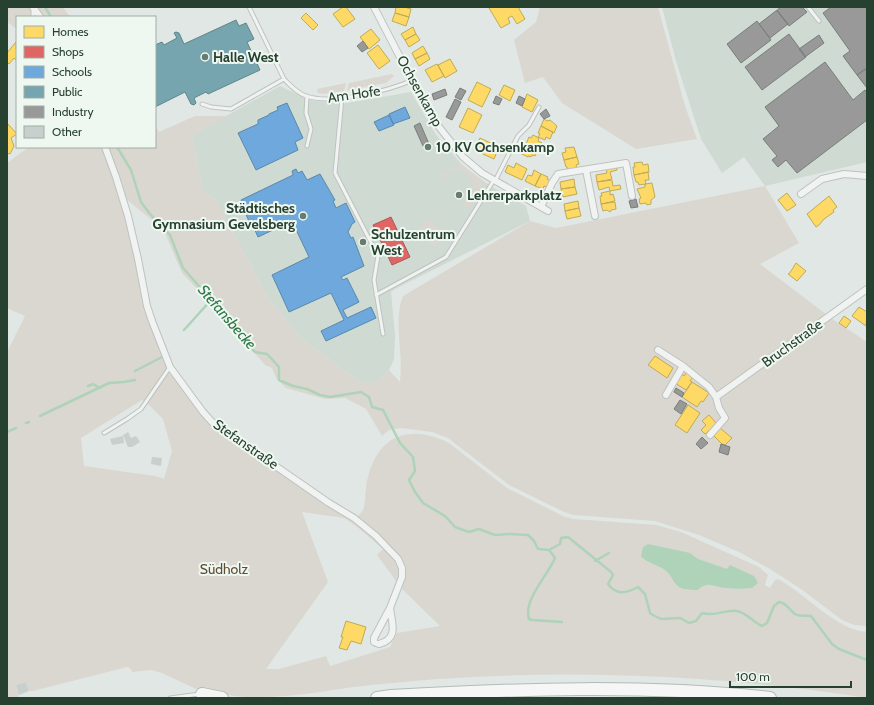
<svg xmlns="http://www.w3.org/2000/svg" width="874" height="705" font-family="Cabin,sans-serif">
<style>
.built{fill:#cfdad3}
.green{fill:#dad7d0;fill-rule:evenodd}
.water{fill:#aed3b9}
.homes{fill:#ffd966;stroke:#beab56}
.shops{fill:#e06666;stroke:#a85b56}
.schools{fill:#6fa8dc;stroke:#5989a9}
.public{fill:#76a5af;stroke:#5e8789}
.industry{fill:#999;stroke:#777f7a}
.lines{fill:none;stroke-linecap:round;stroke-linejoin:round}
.stream{stroke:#aed3b9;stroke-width:2.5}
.building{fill:#c9cfcc}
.lane-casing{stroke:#bdc3bf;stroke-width:5}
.street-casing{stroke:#bdc3bf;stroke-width:8}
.highway-casing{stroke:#b3bcb7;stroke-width:14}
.lane{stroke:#f1f3f2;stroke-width:3}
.street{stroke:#f1f3f2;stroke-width:6}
.highway{stroke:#f5f6f5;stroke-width:12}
.poi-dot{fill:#687b70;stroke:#eff7f1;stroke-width:1.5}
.labels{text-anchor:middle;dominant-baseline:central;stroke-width:4;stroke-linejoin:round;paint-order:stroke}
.poi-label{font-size:14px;font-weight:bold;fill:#274131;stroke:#eff7f1;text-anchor:start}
.street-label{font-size:14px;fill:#274131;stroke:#eff7f1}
.park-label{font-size:14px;fill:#5e4c33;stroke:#eff7f1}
.water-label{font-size:15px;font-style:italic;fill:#2f7746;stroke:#eff7f1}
</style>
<rect width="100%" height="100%" fill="#e1e7e4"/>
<path class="built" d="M662 7H867V162L765 186 744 157 722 173 701 139 676 61Z
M280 86 309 100 341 104 411 92 436 135 464 167 492 187 526 206 530 221 395 289 391 292 395 335 394 359 389 370 378 381H359L303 340 269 300 216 200 203 192 192 135Z"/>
<path class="green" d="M7 7H63L70 17H17V29L7 22Z
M540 7H658L685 106 697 139 636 149 562 103 543 77 525 83 514 40 536 22Z
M392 74 394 76 386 83 347 90 349 83Z
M346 83 344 91 323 94 318 93 317 89Z
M195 116H227L192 135 203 192 216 200 269 300 303 340 359 381H378L389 370 400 382C401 371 401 361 400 350 399 332 396 313 403 296L530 221 556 228 765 186 799 243 760 264 831 318 867 342V626L854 625 842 620 801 589 770 569 739 552 699 535 655 521 573 515 564 512 509 485 448 438 432 432 401 428 389 430 382 436 366 409 345 398 325 399 286 388 276 378 272 368 265 365 218 311 182 273 165 233 152 220 125 198 150 310 168 368 144 401 142 400 81 438 84 466 155 476 164 479 172 451 163 419 147 403 169 370 208 421 352 522C355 518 361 514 363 510 366 503 365 485 368 477 379 434 410 424 449 443L507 488 565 517 574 519 656 525 681 532 759 567 768 575 765 585 770 588 775 580 778 579C806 594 836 630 867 632V698C726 676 580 669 438 679 410 681 381 684 353 687 331 690 309 694 286 696 269 697 252 698 235 696 224 694 206 687 196 689L162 673 151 670 132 672 130 668 127 667 33 691H29L26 682 16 685 19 695 18 698H7V352L25 316 7 308V163L29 147H155V126L159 132ZM302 512 344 518 356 526 383 549 377 555 402 589 440 626 397 633 390 647 330 666 326 656 279 669H266L328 582Z
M461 164 485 182 470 208 467 209 463 202 475 190C472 181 469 175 461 169L448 173 445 175V181L442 178 441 173Z
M430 218 446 236 434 247 418 229Z"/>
<path class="water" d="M648 544 690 553 698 559 727 569 730 565 754 576 758 583 752 588C743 589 734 589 725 588 715 587 707 580 698 590 692 590 684 590 679 587 673 583 671 574 665 570 657 564 648 564 641 556L643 547Z"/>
<path class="homes" d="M343 7H346L355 19 343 27 333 14Z
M396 7H404L411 9 409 17 395 13Z
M491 7H518L525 19 517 24 512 16 508 18 510 23 501 28 489 8Z
M306 13 318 25 313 30 301 18Z
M395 13 409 17 406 26 392 21Z
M413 27 416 34 405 40 401 34Z
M371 29 380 40 369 49 360 37Z
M416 34 420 40 409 47 405 40Z
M16 42 17 61 14 58 9 64 7 62V53Z
M378 45 390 61 379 69 367 53Z
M423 46 427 53 415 59 412 53Z
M427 53 430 59 419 66 415 59Z
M450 59 457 71 445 78 438 65Z
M437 64 444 76 432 82 425 70Z
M477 82 491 89 482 107 468 100Z
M504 85 515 90 510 101 499 95Z
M527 94 538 100 532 112 522 107Z
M468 108 482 115 473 133 459 127Z
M544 119 547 121 550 120 557 126 554 133 541 126Z
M7 123 17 134 11 138 14 146 10 154 7 153Z
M541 126 553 132 550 139 546 137 545 140 538 137 540 134 538 133Z
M533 135 539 138 538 141 542 143 538 150 526 144 529 137 531 138Z
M480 138 499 147 494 159 474 150Z
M526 144 538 150 535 156 532 155 531 157 528 156V157L518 152 520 149 523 150Z
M574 147 577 157 564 160 562 153 566 152 565 148Z
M577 157 579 164 576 165 577 169 568 170 567 167H566L564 160Z
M642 162 643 165 648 164 649 172 634 175 633 167H635L634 163Z
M516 163 527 169 522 180 505 172 508 165 514 168Z
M617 167V170L610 172 612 179 597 182 596 175 607 173 606 169Z
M534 170 541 174 535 186 525 181 528 175 532 176Z
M648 172 649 180H645L646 184 639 185 638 182H636L634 175Z
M541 174 548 177 547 179 551 181 547 187 544 186 543 189 535 186Z
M574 179 575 187 561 189 560 182Z
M612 180 613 186 620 185 621 189 610 191 609 187 599 190 597 182Z
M652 183 655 197 651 200V204L647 205 646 203 640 204 639 199 641 198 637 189 645 187V184Z
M575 187 577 194 563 197 561 189Z
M610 191V195L613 194 615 201 601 204 600 196H602L601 193Z
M787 193 796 205 787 211 778 200Z
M829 196 837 207 833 210 834 212 824 219 819 225 816 227 807 214Z
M578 201 579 208 565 211 564 204Z
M615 202 616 209 611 210 610 212 607 210 603 211 601 204Z
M579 208 581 216 567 219 565 211Z
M796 263 806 271 797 281 788 274H789L793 268Z
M859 307 867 312 866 326 852 316Z
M844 316 851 321 846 328 839 323Z
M655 356 673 368 667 378 648 365Z
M687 372 693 377 690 381 692 382 686 390 675 383 681 374 684 376Z
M692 382 709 393 703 402 701 401 697 407 682 397Z
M688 405 700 413 687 433 675 425Z
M709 415 717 424 705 434 701 430 706 425 702 421Z
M720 428 732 438 725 445 722 444 713 435Z
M346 621 366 627 361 644 351 641 347 650 339 648 343 637H341Z"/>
<path class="shops" d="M391 217 410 257 392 265 373 225Z"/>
<path class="schools" d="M287 103 303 138 295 142 298 150 256 170 238 133 258 124V120L269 115V114L278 110 277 107Z
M405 107 410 118 393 124 389 114Z
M389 115 394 125 379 131 374 122Z
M296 169 298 173 302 171 307 180 320 174 335 200 333 201 336 208 346 203 355 222 352 224 348 232 351 238 353 237 364 266 341 277 343 280 347 278 359 302 343 310 347 318 371 307 376 318 326 341 321 331 344 320 331 293 289 312 272 275 309 257 292 221 258 237 254 228H252L244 210 245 209 241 200 293 175 292 171Z"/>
<path class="public" d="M236 20 239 26 246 23 254 39 247 42 260 70 208 94 206 92 194 98 196 103 194 105 191 104 185 92 155 107V45L162 42 164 45 177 38 174 33 176 32 179 33 184 44Z"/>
<path class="industry" d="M780 7H802L807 12 789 26 777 11Z
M831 7H867V68L857 75 843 56 850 51 823 13Z
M777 10 788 24 770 38 759 24Z
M757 21 771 40 741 63 727 44Z
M789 34 806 57 762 90 745 67Z
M819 35 824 43 805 57 799 49Z
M363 41 368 48 362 52 357 46Z
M825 62 853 100 865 90 867 93V120L797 173 786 160 778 167 772 160 777 156 763 139 779 126 765 107Z
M867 68V88L857 75Z
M460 88 466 91 461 100 455 97Z
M445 89 447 95 434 100 432 94Z
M496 96 502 99 499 105 493 103Z
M519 96 525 99 522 106 516 103Z
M455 99 461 102 452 120 446 117Z
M546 109 550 116 544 119 540 114Z
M420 123 429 144 423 146 414 126Z
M636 199 638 207 631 208 629 201Z
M676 388 684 393 682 397 674 392Z
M680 400 687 404 681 414 674 409Z
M702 437 708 443 701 449 696 444Z
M721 444 730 447 728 455 719 452Z"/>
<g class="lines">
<path class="stream" d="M45 7 51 17
M117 147 131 170 141 202 150 214 170 235 183 268 228 319 242 331 251 348 255 352 267 354 279 367V380L293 386 307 389 320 395 330 397 361 392 369 397 372 407 383 410 400 443 413 457 415 471 409 480 415 492 423 503 445 516 455 527 469 532 479 529 495 535 509 534 528 535 534 541 538 549 549 550 560 544 561 538 568 537 611 572 613 575 608 584C617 596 627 593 638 587L645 594 650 613 653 615 661 619 680 618 689 623 696 621 702 613C717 617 724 609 737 611 747 613 753 622 762 626L767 623 774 606 779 602C787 603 789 610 795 614 800 617 805 615 811 616L832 644 839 649 867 660
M184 330 211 300
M135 371 162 357
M88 386 93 384 100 388
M40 416 109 383 124 382 135 380
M26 423 29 422
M7 432 16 428
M549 550 555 558C548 575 523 600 529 619L532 620 562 622
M595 561 609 553"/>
</g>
<path class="building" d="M128 432 131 438 136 436 140 442 132 447H128L123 435Z
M123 436 124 443 112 445 110 439Z
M152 457 162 458 161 466 151 464Z
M26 682 29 691 19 695 16 685Z"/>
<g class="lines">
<g class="lane-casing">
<path id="lane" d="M249 7 284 79C291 86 297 93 306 96 332 105 388 91 413 80
M808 7 819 21
M33 9V17
M342 98 335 173 378 256 374 280 383 334
M202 104 211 107 231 109 284 79
M307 146 311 129 306 113 307 96
M495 181 518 136 529 125 539 107
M376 295 446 257 494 180
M104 433 127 419 141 409 170 367
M170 698 200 694"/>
</g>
<g class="street-casing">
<path id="street" d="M33 7 40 17
M374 7 431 117 463 157 482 173 494 180 548 211
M105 147 116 177 128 216 138 259 147 306 152 321 170 367 203 412 212 422 329 503 354 518 376 536 398 559 402 568V577L390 608 374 638V642L379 644C399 639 392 623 390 608
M586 170 595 216
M801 194 822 179 844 174 867 176
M541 207 552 183 558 174 626 163 632 196
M658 350 683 366
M666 395 683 366 709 387 716 397 867 289
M710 435 725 418 719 408 716 397"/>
</g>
<g class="highway-casing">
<path id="highway" d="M202 694 222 698
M377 698 391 696C518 689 644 684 770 698"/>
</g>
<use href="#lane" class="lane"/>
<use href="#street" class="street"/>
<use href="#highway" class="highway"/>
</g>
<g class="poi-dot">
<circle cx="205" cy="57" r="4"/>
<circle cx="428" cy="147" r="4"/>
<circle cx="459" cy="195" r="4"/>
<circle cx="303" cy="216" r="4"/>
<circle cx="363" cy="242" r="4"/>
</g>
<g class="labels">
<g class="poi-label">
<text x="213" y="57">Halle West</text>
<text x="436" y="147">10 KV Ochsenkamp</text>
<text x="467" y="195">Lehrerparkplatz</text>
<text x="295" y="208" text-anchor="end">Städtisches<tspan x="295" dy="16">Gymnasium Gevelsberg</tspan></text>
<text x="371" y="234">Schulzentrum<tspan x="371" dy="16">West</tspan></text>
</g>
<g class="street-label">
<text transform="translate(420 91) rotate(61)">Ochsenkamp</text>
<text transform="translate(354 94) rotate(-8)">Am Hofe</text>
<text transform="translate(792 343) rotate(-36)">Bruchstraße</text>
<text transform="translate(246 444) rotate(35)">Stefanstraße</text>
</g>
<g class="park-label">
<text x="224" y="569">Südholz</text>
</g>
<g class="water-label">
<text transform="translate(227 317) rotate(49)">Stefansbecke</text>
</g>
</g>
<rect width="874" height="705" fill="none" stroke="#274131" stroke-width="16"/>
<rect x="16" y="16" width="140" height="132" fill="#eff7f1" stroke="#9faea4"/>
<rect x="24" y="26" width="20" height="12" fill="#ffd966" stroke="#9faea4"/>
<text x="52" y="36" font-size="12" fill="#274131">Homes</text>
<rect x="24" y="46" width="20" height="12" fill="#e06666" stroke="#9faea4"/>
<text x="52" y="56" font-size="12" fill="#274131">Shops</text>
<rect x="24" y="66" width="20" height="12" fill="#6fa8dc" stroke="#9faea4"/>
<text x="52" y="76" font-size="12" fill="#274131">Schools</text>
<rect x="24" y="86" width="20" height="12" fill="#76a5af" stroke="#9faea4"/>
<text x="52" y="96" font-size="12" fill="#274131">Public</text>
<rect x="24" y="106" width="20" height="12" fill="#999999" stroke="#9faea4"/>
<text x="52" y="116" font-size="12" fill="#274131">Industry</text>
<rect x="24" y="126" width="20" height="12" fill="#c9cfcc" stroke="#9faea4"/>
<text x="52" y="136" font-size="12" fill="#274131">Other</text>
<path d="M730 681v6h121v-6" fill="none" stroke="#274131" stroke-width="2"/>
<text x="736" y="681" font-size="12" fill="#274131" stroke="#eff7f1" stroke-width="3" paint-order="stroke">100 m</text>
</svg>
